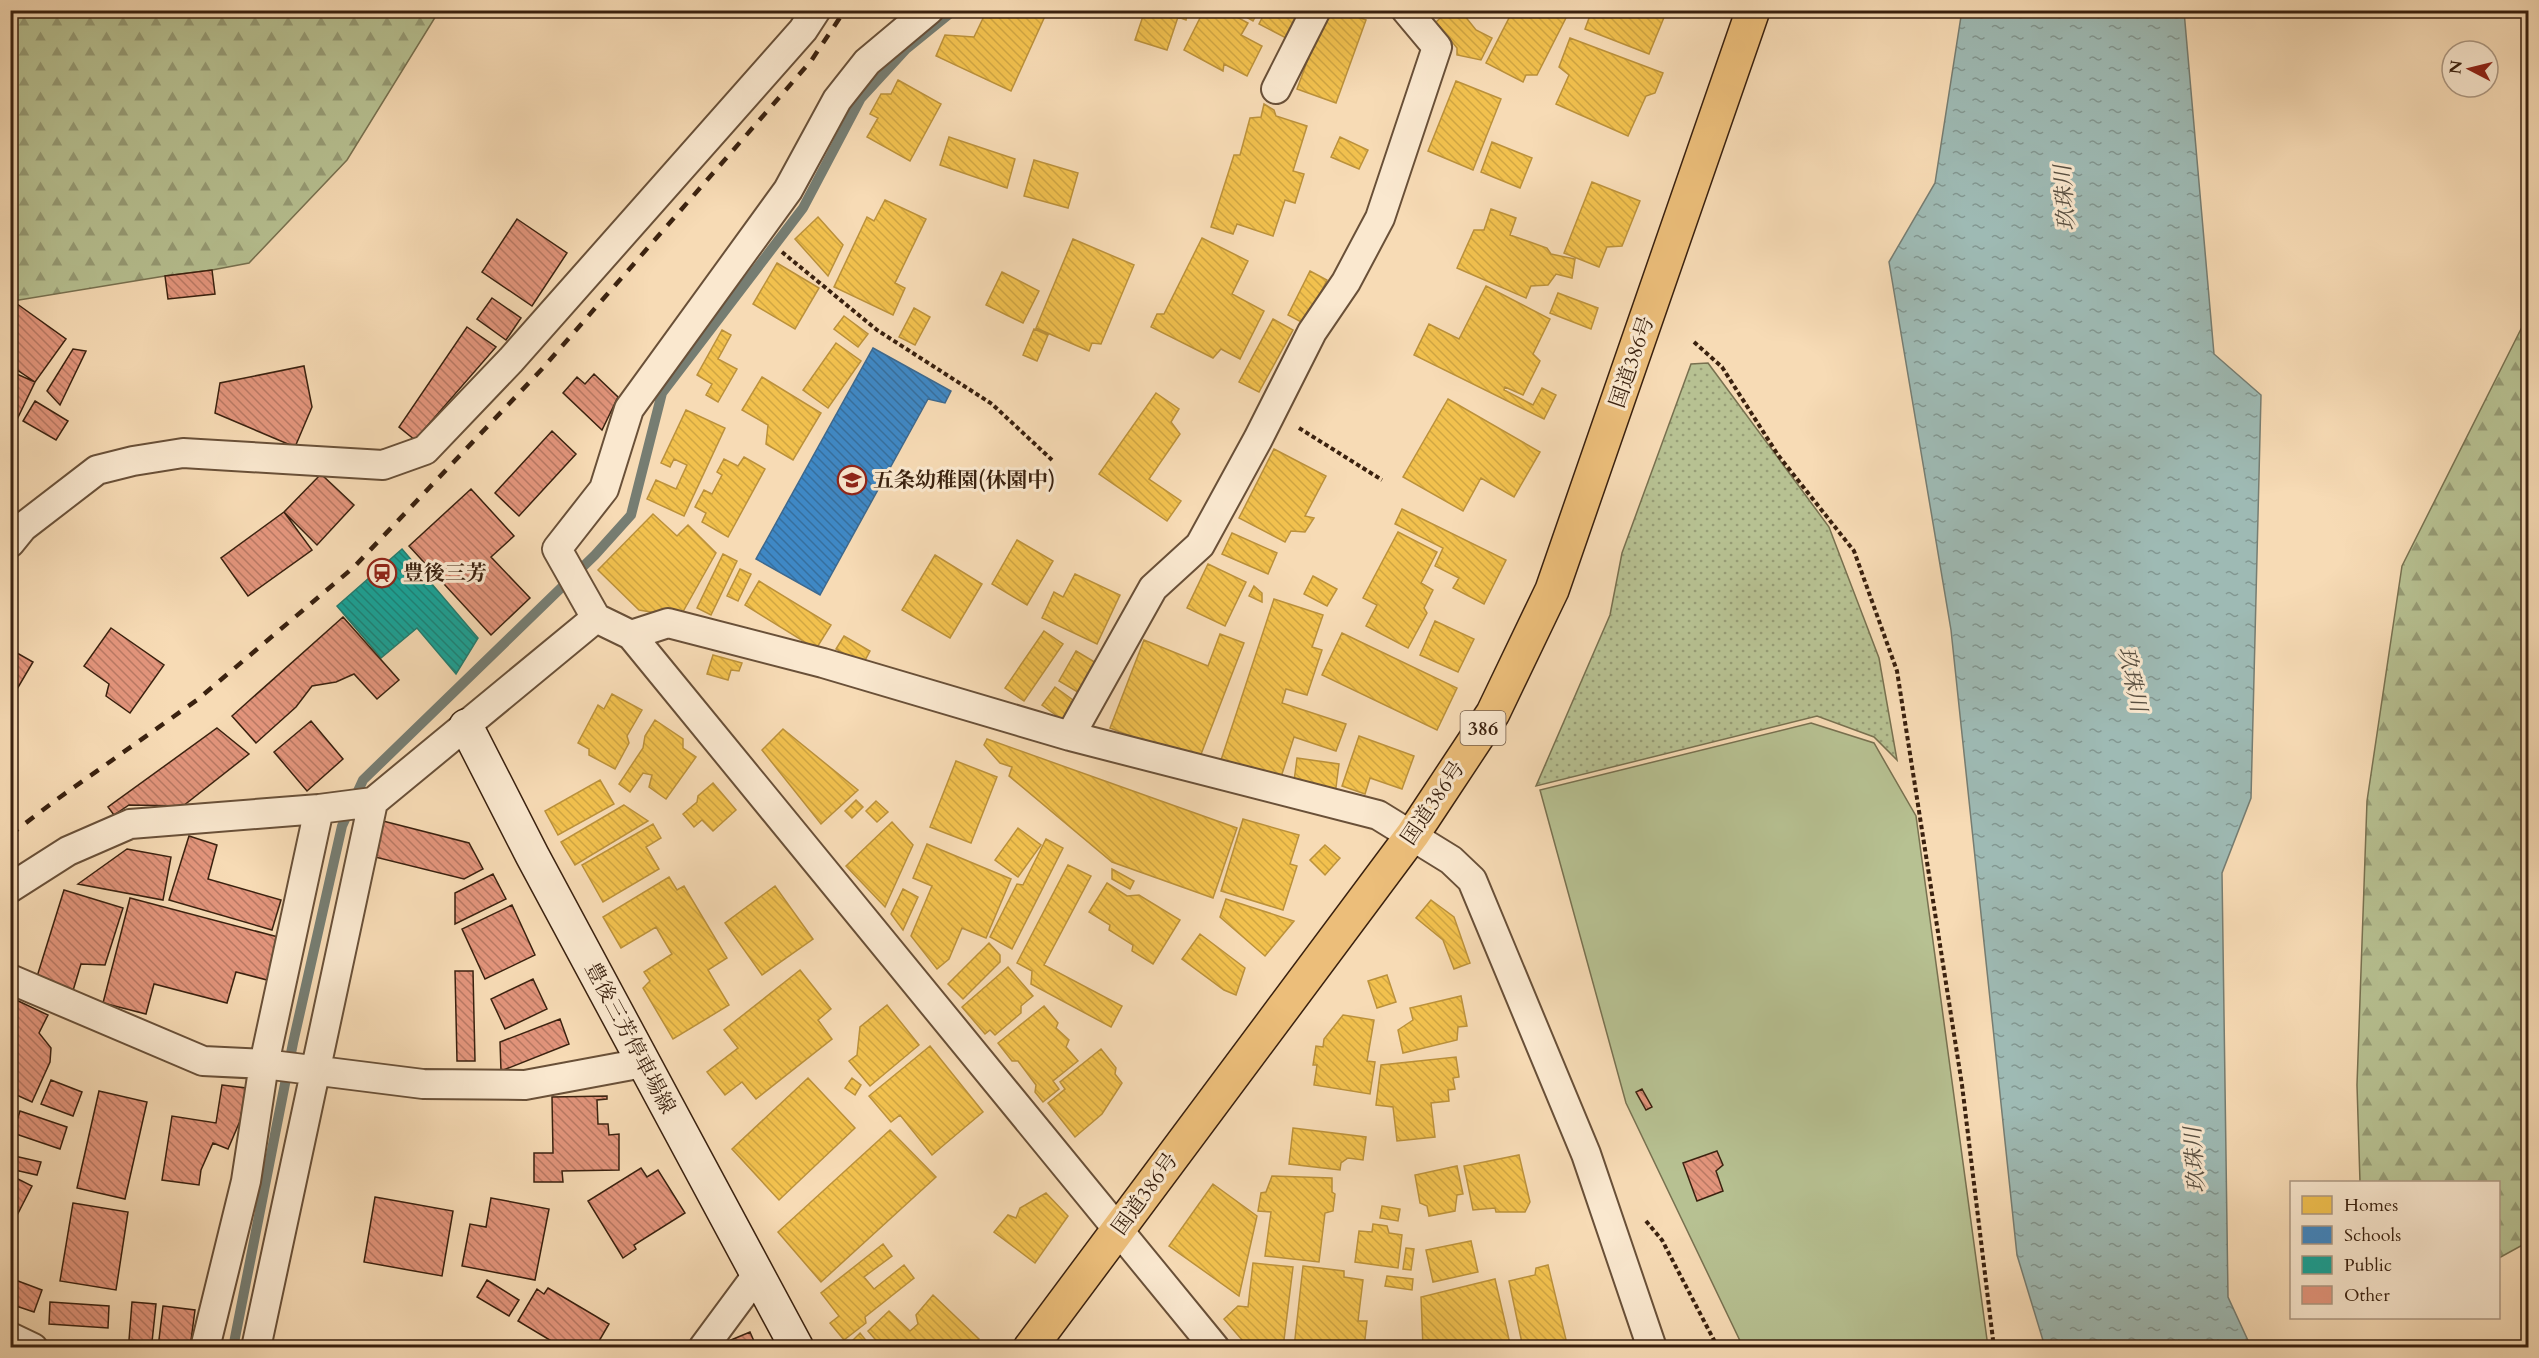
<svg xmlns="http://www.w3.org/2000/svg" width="2539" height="1358" font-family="Cardo,'Noto Serif JP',serif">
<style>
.grass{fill:url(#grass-dots);stroke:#787150;stroke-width:1.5}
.forest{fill:url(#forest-firs);stroke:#787150;stroke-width:1.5}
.park{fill:#b7c192;stroke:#787150;stroke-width:1.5}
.water{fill:url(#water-ripples);stroke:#767d72;stroke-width:1.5}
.homes{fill:url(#homes-back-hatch);stroke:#bb913b;stroke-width:1.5}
.schools{fill:url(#schools-back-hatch);stroke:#3e698e;stroke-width:1.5}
.public{fill:url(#public-back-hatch);stroke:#227c6f;stroke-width:1.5}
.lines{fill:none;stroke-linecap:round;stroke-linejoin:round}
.stream{stroke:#767d72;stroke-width:10}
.building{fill:url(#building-back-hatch);stroke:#3a210f;stroke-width:1.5}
.street-casing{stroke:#695038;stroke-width:32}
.secondary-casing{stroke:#3a210f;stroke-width:36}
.highway-casing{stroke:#3a210f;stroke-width:36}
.path{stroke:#3a210f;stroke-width:4;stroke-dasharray:4.5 3;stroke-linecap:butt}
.street{stroke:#fae8cf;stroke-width:28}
.secondary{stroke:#fae8cf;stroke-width:33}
.highway{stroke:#ecbe7a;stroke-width:33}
.rail{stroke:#3a210f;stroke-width:4.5;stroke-dasharray:10 10;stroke-linecap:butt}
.labels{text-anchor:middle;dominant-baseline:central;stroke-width:6;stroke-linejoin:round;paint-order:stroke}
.shield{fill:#fae8cf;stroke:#745d49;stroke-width:1.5}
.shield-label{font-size:20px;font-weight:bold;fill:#3a210f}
.street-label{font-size:21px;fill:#3a210f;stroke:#fae8cf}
.poi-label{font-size:21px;font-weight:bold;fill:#3a210f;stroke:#fae8cf;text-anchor:start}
.water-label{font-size:22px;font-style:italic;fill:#584f41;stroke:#fae8cf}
</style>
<defs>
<pattern id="grass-dots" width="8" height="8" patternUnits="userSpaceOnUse" patternTransform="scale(1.5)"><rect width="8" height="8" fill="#b7c192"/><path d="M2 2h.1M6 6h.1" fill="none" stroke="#969c76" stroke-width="1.8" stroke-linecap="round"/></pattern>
<pattern id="forest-firs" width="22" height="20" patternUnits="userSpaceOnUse" patternTransform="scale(1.5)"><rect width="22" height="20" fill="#b7c192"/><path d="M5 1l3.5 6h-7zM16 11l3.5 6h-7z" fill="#969c76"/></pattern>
<pattern id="water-ripples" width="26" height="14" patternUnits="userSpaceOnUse" patternTransform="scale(1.5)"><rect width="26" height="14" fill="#9ebab4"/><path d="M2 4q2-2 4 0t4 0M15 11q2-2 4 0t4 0" fill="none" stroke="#829791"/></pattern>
<pattern id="homes-back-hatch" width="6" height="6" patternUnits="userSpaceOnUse" patternTransform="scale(1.5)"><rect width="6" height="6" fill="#f2c14e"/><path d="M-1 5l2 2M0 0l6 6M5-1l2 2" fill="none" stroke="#d0a643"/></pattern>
<pattern id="schools-back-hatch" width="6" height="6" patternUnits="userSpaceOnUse" patternTransform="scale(1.5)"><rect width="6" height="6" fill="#3f88c5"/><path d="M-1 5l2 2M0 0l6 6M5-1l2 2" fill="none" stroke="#366f9e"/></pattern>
<pattern id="public-back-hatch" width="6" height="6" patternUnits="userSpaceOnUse" patternTransform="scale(1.5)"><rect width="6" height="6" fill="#17a398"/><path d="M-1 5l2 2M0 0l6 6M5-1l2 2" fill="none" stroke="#16847a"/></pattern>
<pattern id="building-back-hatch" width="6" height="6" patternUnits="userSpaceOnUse" patternTransform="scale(1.5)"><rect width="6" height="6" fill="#e3957c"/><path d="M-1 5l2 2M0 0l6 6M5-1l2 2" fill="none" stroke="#b97964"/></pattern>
</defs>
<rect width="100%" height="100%" fill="#f7dbb5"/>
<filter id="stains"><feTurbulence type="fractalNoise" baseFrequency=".00333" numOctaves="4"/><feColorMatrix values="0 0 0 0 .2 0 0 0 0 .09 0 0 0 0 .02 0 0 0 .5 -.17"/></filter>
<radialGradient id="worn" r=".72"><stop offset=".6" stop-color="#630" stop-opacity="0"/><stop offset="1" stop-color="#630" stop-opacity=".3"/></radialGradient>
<path class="grass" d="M1708 363 1829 527 1879 658 1897 760 1874 737 1817 716 1536 786 1610 615 1622 553 1691 364Z"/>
<path class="forest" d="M11 11H439L347 160 249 263 212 270 165 276 13 301 11 300Z
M2528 315V1242L2499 1258 2498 1182H2360L2357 1085 2367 801 2402 566Z"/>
<path class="park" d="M1811 723 1874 743 1916 816 1988 1347H1743L1626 1103 1540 790Z"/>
<path class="water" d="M1962 10 2184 11 2214 354 2261 395 2251 798 2222 873 2228 1297 2251 1347H2045L2017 1255 1951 630 1889 262 1935 183Z"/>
<path class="homes" d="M987 10H1033L1045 16 1011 91 936 56 945 35 974 37Z
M1145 10H1188L1186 20 1178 17 1167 50 1135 40Z
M1204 10H1224L1248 23 1241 35 1262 46 1247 76 1224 64 1223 71 1184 50Z
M1234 10H1259L1253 21Z
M1266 10H1300L1301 11 1286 38 1259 24Z
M1326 10H1340L1366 20 1336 103 1297 89Z
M1449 10H1460L1476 30 1492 38 1481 60 1457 55V48L1436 22Z
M1508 10H1570L1537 75H1526L1523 82 1486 63 1512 12Z
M1592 10H1667L1649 54 1585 29Z
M1570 38 1663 73 1655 93 1646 96 1628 136 1556 104 1569 75 1559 67Z
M898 80 941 104 910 161 867 137 878 118 870 114 881 94H891Z
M1456 81 1501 99 1473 170 1428 151Z
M1264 104 1274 110 1276 116 1307 126 1293 171 1304 174 1295 203 1285 200 1273 236 1237 224 1233 234 1211 227 1234 155H1240L1250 118 1261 117Z
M949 137 1015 159 1007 188 940 165Z
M1340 137 1368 150 1359 169 1331 157Z
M1492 142 1532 158 1520 188 1481 172Z
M1034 160 1078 173 1068 208 1024 196Z
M1592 182 1640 201 1622 246 1607 247 1599 267 1564 253Z
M885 200 926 219 895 283 905 288 893 315 834 287 867 217 874 221Z
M1491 209 1516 218 1510 235 1547 248 1551 254 1575 259 1572 278 1556 274 1548 285 1531 286 1526 298 1457 268 1474 230H1484Z
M818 217 843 245 828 276 795 239Z
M1202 238 1248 261 1232 294 1264 311 1240 359 1221 349 1213 358 1151 327 1157 314H1164Z
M1073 239 1134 265 1101 344 1092 343 1089 351 1036 328Z
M777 263 819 288 795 329 753 304Z
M1310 271 1327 280 1305 324 1288 315Z
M1002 272 1039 291 1023 323 986 305Z
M1486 286 1550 319 1533 354 1540 361 1523 395 1505 387 1504 390 1533 405 1542 388 1556 395 1544 419 1414 355 1429 324 1459 339Z
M1558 293 1598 308 1591 329 1550 313Z
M914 308 930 317 915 345 899 337Z
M844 316 868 334 858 347 834 329Z
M1273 319 1293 330 1259 392 1239 382Z
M1034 329 1048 335 1037 361 1023 355Z
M722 330 731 335 718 359 737 369 718 402 706 395 712 384 697 375Z
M836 343 861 361 828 408 803 390Z
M762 377 821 413 793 460 766 444 768 425 742 410Z
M1156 393 1179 409 1171 422 1180 434 1149 479 1181 501 1167 521 1099 474Z
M1448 399 1540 452 1514 497 1481 478 1463 511 1403 477Z
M686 410 725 428 684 516 647 499 656 480 676 489 687 465 674 459 670 467 661 463Z
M1274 449 1326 476 1305 516 1314 518 1305 532 1291 531 1285 542 1239 518Z
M744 457 765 469 728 537 702 522 706 513 695 507 704 490 712 494 722 475 717 472 724 459 738 466Z
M1402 509 1506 560 1484 604 1453 588 1459 578 1435 566 1443 548 1395 524Z
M653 514 677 536 688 525 716 553 680 617 639 610 598 570Z
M1398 532 1437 552 1421 583 1433 590 1424 608 1427 613 1408 648 1366 626 1377 605 1363 598Z
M1232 533 1277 553 1268 574 1222 554Z
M1017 540 1053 561 1027 605 992 584Z
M723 554 737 561 711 615 697 608Z
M935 555 982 584 950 638 902 610Z
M1208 564 1246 582 1225 626 1187 608Z
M740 569 751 574 738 601 727 596Z
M1075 574 1120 595 1097 644 1042 618 1054 592 1063 597Z
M1313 576 1337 589 1327 606 1304 594Z
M759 581 831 625 816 649 745 605Z
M1254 586 1262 593V602L1249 596Z
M1274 599 1323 615 1312 647 1322 650 1307 695 1286 689 1282 703 1346 724 1336 751 1294 737 1280 780 1221 760Z
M1435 621 1474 639 1458 672 1420 655Z
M1044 631 1063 644 1024 701 1005 688Z
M1342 633 1457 688 1437 730 1322 675Z
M1220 634 1244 643 1198 762 1110 728 1144 640 1208 666Z
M844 636 870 651 863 664 836 649Z
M1076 651 1098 664 1081 694 1059 681Z
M713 655 742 663 739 671 731 670 728 680 707 674Z
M1055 687 1077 703 1064 721 1042 705Z
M612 694 642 710 627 736 629 743 615 769 589 755V749L578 743 598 705 604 709Z
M655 720 683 739V748L696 757 666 799 649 787 652 775 643 773 630 792 619 784 643 748 645 736Z
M783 729 858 790 821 824 762 750Z
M1359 736 1414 756 1402 789 1370 778 1365 794 1342 786Z
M987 739 1237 828 1213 898 1112 862 1009 776 1012 767 1000 763 984 745Z
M1297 758 1339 764 1335 795 1293 789Z
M956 761 997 777 971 843 930 827Z
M600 780 614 804 558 835 545 811Z
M713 783 736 810 713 831 702 820 694 827 683 814 697 802 698 796Z
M856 800 863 807 852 818 845 811Z
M876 801 888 812 877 822 866 811Z
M624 805 648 821 575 865 561 842Z
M1243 819 1299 835 1290 864 1297 866 1283 910 1221 891Z
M892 822 913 845 885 907 846 866Z
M653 824 661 838 646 847 659 869 603 902 582 865Z
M1018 828 1041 845 1018 877 995 860Z
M1046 839 1063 848 1012 949 990 937 1017 884 1023 885Z
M927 844 1011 879 986 938 962 928 949 959 937 969 911 936 932 886 913 878Z
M1325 845 1340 858 1325 875 1310 860Z
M1068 865 1091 876 1044 965 1122 1006 1111 1027 1031 984 1032 971 1017 963Z
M1112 869 1134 881 1130 889 1112 879Z
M669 877 677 890 684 886 727 958 708 970 729 1005 673 1039 643 988 650 981 644 972 672 954 656 927 621 948 603 917Z
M1107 883 1127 896 1139 895 1180 920 1153 964 1132 951 1133 945 1109 930 1110 925 1089 912Z
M775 886 813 939 762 975 725 923Z
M903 889 918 897 903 930 891 914Z
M1226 899 1294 921 1265 956 1220 917Z
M1431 900 1454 917 1470 963 1454 969 1443 940 1416 918Z
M1200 934 1245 968 1236 995 1224 990 1182 959Z
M989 943 1000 955V962L963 999 948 984Z
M1008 967 1033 996 1021 1006V1013L995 1035 990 1030 985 1034 962 1007Z
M800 970 831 1009 818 1020 832 1039 756 1099 742 1082 725 1095 707 1072 738 1048 724 1030Z
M1387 975 1396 1002 1377 1008 1368 981Z
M1461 996 1467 1026 1458 1027 1457 1040 1403 1053 1398 1030 1413 1020 1410 1008Z
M887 1005 919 1045 870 1086 849 1061 857 1055 860 1027Z
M1044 1006 1058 1023 1056 1028 1069 1040 1066 1047 1078 1061 1053 1081 1059 1089 1043 1102 1035 1092 1036 1085 1018 1061H1012L998 1043Z
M1343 1015 1374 1020 1367 1061 1375 1062 1370 1094 1314 1085 1317 1065H1313L1316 1046 1323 1047 1324 1039Z
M930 1046 983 1112 932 1155 900 1115 891 1122 869 1096Z
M1101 1049 1116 1068 1115 1074 1122 1083 1102 1114 1075 1137 1048 1103 1065 1089 1060 1082Z
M1456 1057 1459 1077 1453 1078 1455 1089 1448 1090 1449 1101 1431 1103 1435 1137 1397 1141 1393 1107 1376 1105 1381 1065Z
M808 1078 855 1128 779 1200 732 1149Z
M852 1078 861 1085 855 1095 845 1088Z
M1293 1128 1366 1137 1363 1160 1348 1158 1341 1163 1340 1170 1289 1164Z
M890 1130 936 1177 821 1282 778 1232Z
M1519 1155 1530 1202 1525 1212H1496L1495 1208 1473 1210 1464 1166Z
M1457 1166 1463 1194 1457 1195 1455 1211 1429 1216 1427 1206 1420 1203 1415 1175Z
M1272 1176 1332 1178V1192L1335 1194 1333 1211 1325 1213 1319 1262 1265 1256 1271 1212 1258 1211 1261 1193 1266 1192Z
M1213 1184 1257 1216 1239 1296 1169 1246Z
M1046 1193 1068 1216 1035 1263 994 1232 1008 1215 1016 1218 1020 1208Z
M1382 1206 1400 1209 1398 1221 1380 1218Z
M1373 1224 1387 1226 1389 1233 1402 1235 1398 1268 1355 1262 1359 1231 1372 1232Z
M1471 1241 1478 1272 1433 1282 1426 1250Z
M883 1244 892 1256 864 1277 874 1289 904 1265 914 1278 865 1317 866 1323 844 1340 830 1323 839 1316 821 1293Z
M1406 1248 1414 1249 1411 1270 1403 1269Z
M1253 1263 1293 1267 1283 1348H1249L1224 1319 1238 1306 1248 1307Z
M1548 1265 1568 1348H1523L1509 1281 1535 1275 1536 1268Z
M1303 1266 1344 1271V1277L1363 1280 1358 1321H1367L1364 1348H1294Z
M1387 1276 1413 1279 1412 1290 1385 1286Z
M1495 1279 1511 1348H1423L1421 1297Z
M933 1295 979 1339 971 1348H887L880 1345 868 1331 889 1311 910 1331 918 1324 916 1315Z
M860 1333 868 1343 863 1348H845Z"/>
<path class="schools" d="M873 348 951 391 945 403 928 399 820 595 756 559Z"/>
<path class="public" d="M402 549 478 638 456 674 417 628 381 658 337 606Z"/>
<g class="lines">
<path class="stream" d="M233 1348 293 1043 342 826 363 780 595 555 631 515 662 393 803 208 861 98 906 49 954 10"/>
</g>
<path class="building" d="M517 219 567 253 532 306 482 272Z
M212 270 215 294 168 299 165 276Z
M492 298 521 318 506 340 477 319Z
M13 301 66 339 35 382 10 365V304Z
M467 327 496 347 415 440 399 427Z
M73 349 86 351 60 405 47 391Z
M304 366 312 407 295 447 215 413 220 383Z
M10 371 35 382 10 434Z
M594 374 618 397 602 430 563 393 577 377 585 384Z
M35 401 68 421 56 440 23 421Z
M552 431 576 454 519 516 495 493Z
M321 474 354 505 317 545 284 512Z
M471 489 514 536 491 557 530 598 491 635 409 546Z
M284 512 312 550 248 596 221 558Z
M343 617 399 680 377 699 354 674 336 682 312 686 296 707 256 743 232 716Z
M111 628 164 665 130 713 106 696 109 684 84 666Z
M10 649 33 662 10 701Z
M311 721 343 759 307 791 274 752Z
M217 728 249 754 183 806 129 805 114 815 108 807Z
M383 821 469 843 483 869 464 879 375 857Z
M189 836 217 845 208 879 281 900 272 930 169 900Z
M127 849 171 857 163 900 78 884Z
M493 874 506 899 455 924V893Z
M64 890 123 908 105 965 81 964 72 994 35 983Z
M130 898 282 938 271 981 236 972 227 1003 154 984 146 1014 103 1003Z
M512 905 535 955 485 979 462 929Z
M455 971H473L475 1061H457Z
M533 979 547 1009 505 1029 491 999Z
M12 998 48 1015 39 1033 51 1048 50 1062 32 1102 10 1092Z
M560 1019 569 1044 501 1071 500 1042Z
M51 1080 82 1092 73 1116 41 1104Z
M222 1085 246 1088 240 1121 228 1149 213 1143 201 1170 199 1185 162 1180 172 1116 216 1123Z
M1642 1089 1652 1107 1646 1110 1636 1092Z
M99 1091 147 1102 125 1199 77 1188Z
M607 1096V1099L597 1100 598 1124H608L609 1135 619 1134V1170L562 1171 563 1182H534V1153H553L552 1097Z
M20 1111 67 1127 60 1149 13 1133Z
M1717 1151 1723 1165 1716 1171 1723 1191 1697 1201 1683 1163Z
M10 1155 41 1162 37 1175 10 1169Z
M641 1168 647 1177 658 1170 685 1213 634 1245 636 1249 623 1258 588 1201Z
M10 1175 32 1186 10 1229Z
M375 1197 453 1211 442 1276 364 1262Z
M491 1198 549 1209 535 1280 462 1266 470 1224 486 1227Z
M73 1203 128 1212 116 1290 60 1281Z
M10 1278 42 1290 34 1312 10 1304Z
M487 1280 519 1300 509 1316 477 1297Z
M548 1288 609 1324 595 1348H563L518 1321 537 1289 544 1294Z
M50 1302 109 1306 108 1328 49 1324Z
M132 1302 156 1304 152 1342 129 1340Z
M163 1306 195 1310 190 1348H158Z
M750 1332 757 1348H729L733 1346 731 1340Z"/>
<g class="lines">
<g class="street-casing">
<path id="street" d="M929 10 867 62 837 100 788 190 629 409 604 489 557 549 596 618 631 635 1215 1348
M1276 89 1316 10
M10 543 23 527 97 470 133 461 183 453 383 465 425 450 511 360 803 30 816 10
M631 635 668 623 823 663 1070 736 1378 815 1451 860 1472 880 1586 1154 1652 1348
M1070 736 1153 588 1200 545 1258 439 1312 332 1346 282 1380 218 1437 47 1406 10
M10 888 68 851 130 824 319 809 373 802 596 618
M10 979 203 1061 264 1064 423 1084 525 1085 643 1063
M10 1337 33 1348
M205 1348 246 1181 264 1064 319 809
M256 1348 373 802
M703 1348 757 1275"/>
</g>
<g class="secondary-casing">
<path id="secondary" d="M466 726 532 855 797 1348"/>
</g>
<g class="highway-casing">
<path id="highway" d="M1030 1348 1413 834 1493 713 1552 590 1753 10"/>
</g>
<path class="path" d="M782 252 877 330 992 404 1052 460
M1694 342 1722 367 1778 455 1854 551 1897 671 1962 1085 1994 1348
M1299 428 1382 480
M1646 1221 1662 1240 1718 1348"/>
<use href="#street" class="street"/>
<use href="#secondary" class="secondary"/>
<use href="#highway" class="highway"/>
<path class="rail" d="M10 835 56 800 197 700 354 567 542 369 811 61 845 10"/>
</g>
<defs>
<g id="school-ring" transform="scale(1.5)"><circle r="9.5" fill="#fae8cf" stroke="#8f2418" stroke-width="1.5"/><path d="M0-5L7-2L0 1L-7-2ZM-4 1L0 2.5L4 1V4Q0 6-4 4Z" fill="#8f2418"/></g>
<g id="station-ring" transform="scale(1.5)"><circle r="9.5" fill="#fae8cf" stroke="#8f2418" stroke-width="1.5"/><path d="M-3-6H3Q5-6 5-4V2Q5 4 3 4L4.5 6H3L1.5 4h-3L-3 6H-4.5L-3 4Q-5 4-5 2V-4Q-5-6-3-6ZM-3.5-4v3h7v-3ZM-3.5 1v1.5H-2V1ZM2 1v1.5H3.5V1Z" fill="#8f2418"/></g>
</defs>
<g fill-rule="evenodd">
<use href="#school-ring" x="852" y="480"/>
<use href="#station-ring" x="382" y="573"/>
</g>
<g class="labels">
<rect class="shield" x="1460.5" y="711" width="45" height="34" rx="4.5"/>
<g class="shield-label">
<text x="1483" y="728">386</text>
</g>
<g class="street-label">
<text transform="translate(1632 362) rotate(-71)">国道386号</text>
<text transform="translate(1433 803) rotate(-56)">国道386号</text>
<text transform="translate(630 1038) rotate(62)">豊後三芳停車場線</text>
<text transform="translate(1145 1194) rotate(-54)">国道386号</text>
</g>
<g class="poi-label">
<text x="873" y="480">五条幼稚園(休園中)</text>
<text x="403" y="573">豊後三芳</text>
</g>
<g class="water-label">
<text transform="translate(2065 198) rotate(-94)">玖珠川</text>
<text transform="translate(2132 679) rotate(78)">玖珠川</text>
<text transform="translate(2195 1160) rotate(-94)">玖珠川</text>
</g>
</g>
<rect width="2539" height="1358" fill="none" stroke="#f7dbb5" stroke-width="36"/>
<rect x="12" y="12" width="2515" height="1334" fill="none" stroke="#3a210f" stroke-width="3"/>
<rect x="18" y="18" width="2503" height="1322" fill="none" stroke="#3a210f" stroke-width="1.5"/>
<rect x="2290" y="1181" width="210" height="138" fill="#fae8cf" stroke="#ad9882" stroke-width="1.5"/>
<rect x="2302" y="1196" width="30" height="18" fill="#f2c14e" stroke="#ad9882" stroke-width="1.5"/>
<text x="2344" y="1211" font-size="18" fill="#3a210f">Homes</text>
<rect x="2302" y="1226" width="30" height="18" fill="#3f88c5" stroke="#ad9882" stroke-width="1.5"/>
<text x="2344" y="1241" font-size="18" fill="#3a210f">Schools</text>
<rect x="2302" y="1256" width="30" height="18" fill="#17a398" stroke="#ad9882" stroke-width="1.5"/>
<text x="2344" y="1271" font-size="18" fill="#3a210f">Public</text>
<rect x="2302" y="1286" width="30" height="18" fill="#e3957c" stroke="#ad9882" stroke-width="1.5"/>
<text x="2344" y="1301" font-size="18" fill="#3a210f">Other</text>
<g transform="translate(2470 69) rotate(277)"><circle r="28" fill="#fae8cf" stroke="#ad9882" stroke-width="1.5"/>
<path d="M0-4.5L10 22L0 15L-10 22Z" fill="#8f2418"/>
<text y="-9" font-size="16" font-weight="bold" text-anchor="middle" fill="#3a210f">N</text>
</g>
<rect width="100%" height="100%" filter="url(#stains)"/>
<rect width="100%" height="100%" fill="url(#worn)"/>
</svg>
